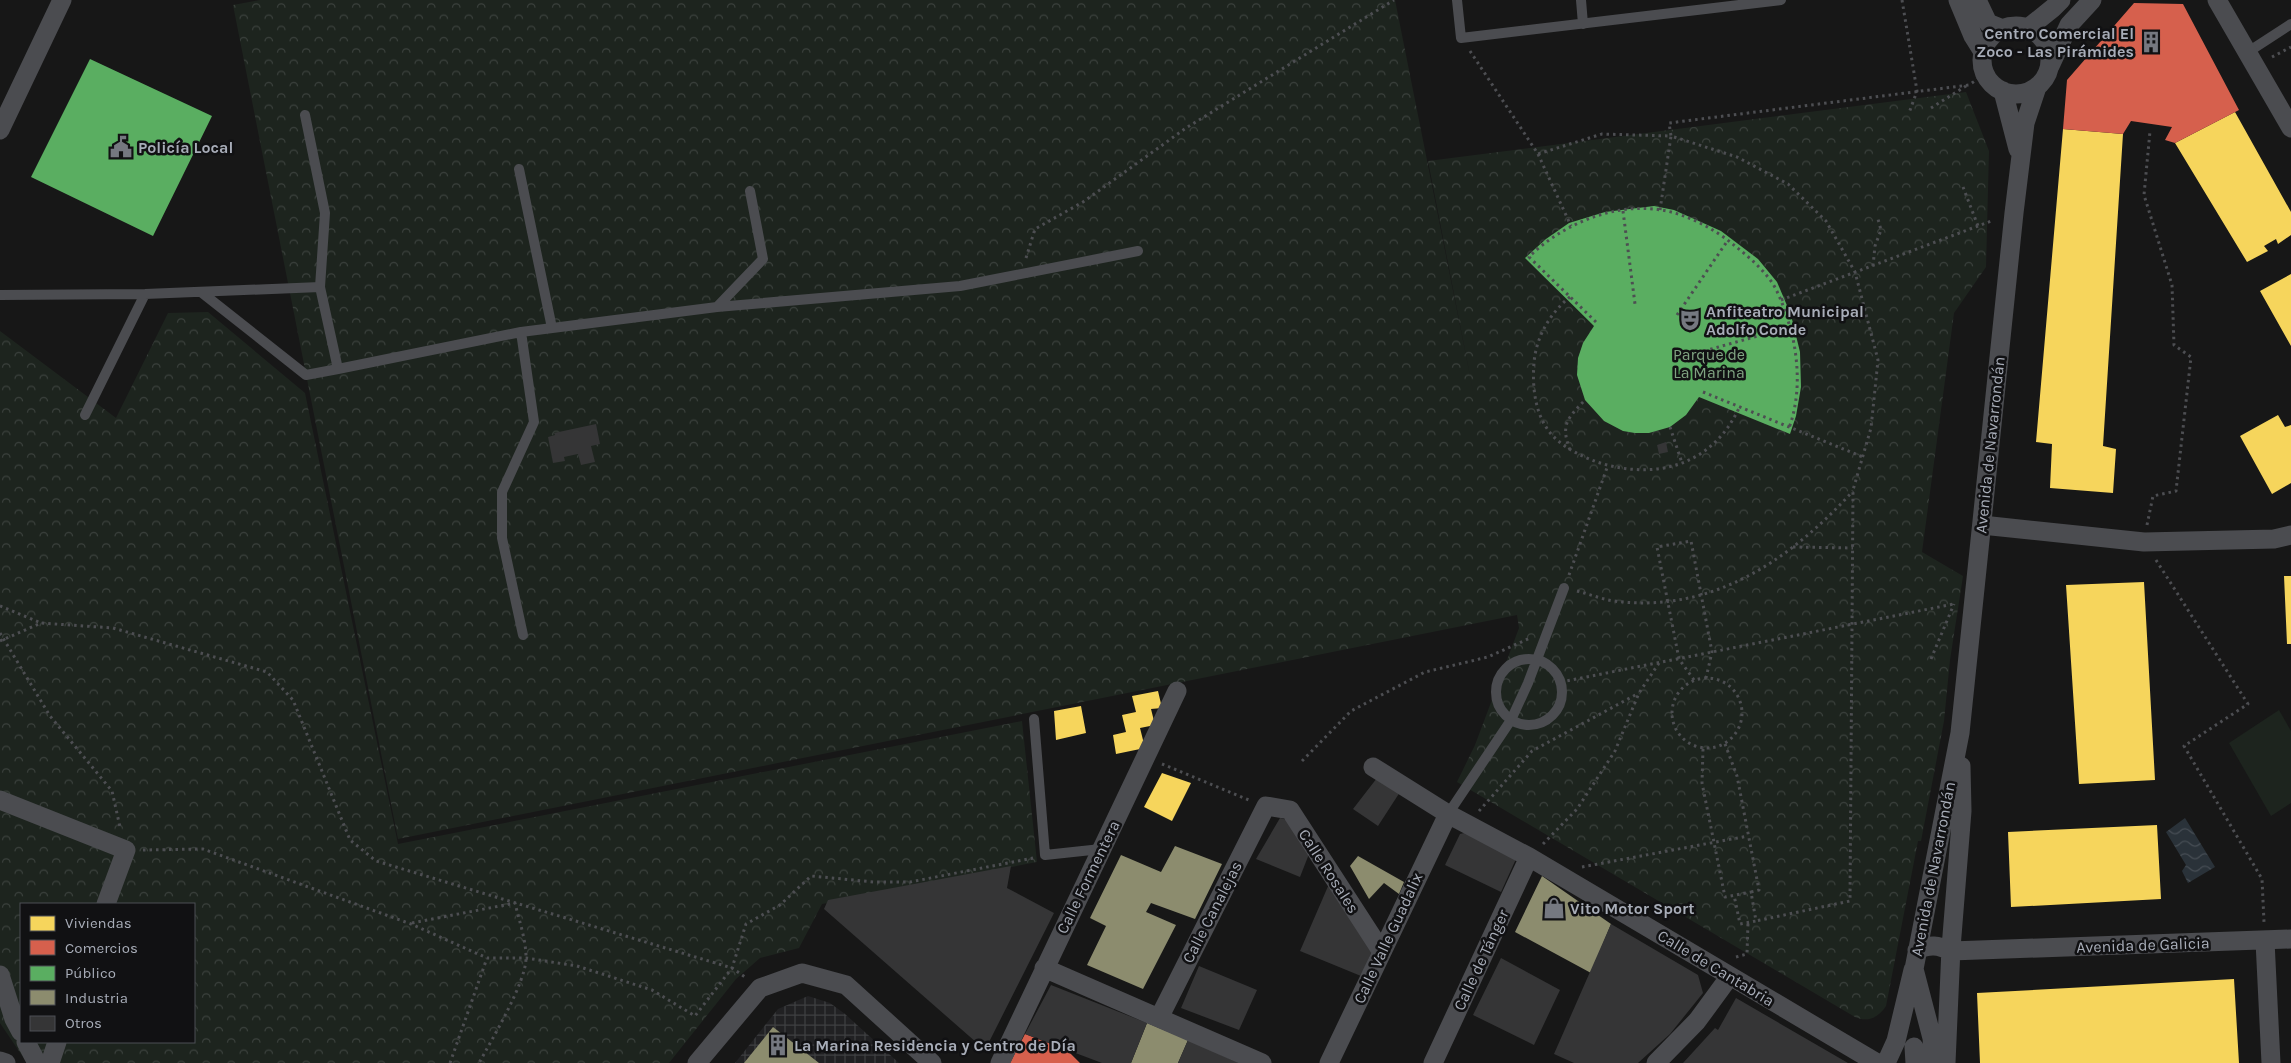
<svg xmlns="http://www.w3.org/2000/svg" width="2291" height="1063" font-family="Karla,sans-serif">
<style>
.industrial{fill:url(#industrial-grid)}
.grass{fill:#1d241e}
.park{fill:url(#park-crowns);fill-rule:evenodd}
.water{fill:url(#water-waves)}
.homes{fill:#f6d55c}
.shops{fill:#d6604d}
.public{fill:#5aae61}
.industry{fill:#8c8c6e}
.building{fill:#353536}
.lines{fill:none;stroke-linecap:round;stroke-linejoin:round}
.path{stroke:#4d4e52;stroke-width:3;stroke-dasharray:2.5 4;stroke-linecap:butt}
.lane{stroke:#4b4c50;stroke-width:10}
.street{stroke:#4b4c50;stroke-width:19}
.labels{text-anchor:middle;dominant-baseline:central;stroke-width:5;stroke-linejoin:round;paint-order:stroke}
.poi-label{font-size:16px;font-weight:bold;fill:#a8adb8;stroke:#111113;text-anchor:start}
.park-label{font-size:16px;fill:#7fa381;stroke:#111113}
.street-label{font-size:16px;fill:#a8adb8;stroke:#111113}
</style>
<defs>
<pattern id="industrial-grid" width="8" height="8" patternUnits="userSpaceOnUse" patternTransform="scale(1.25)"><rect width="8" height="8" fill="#212123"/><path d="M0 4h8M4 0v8" fill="none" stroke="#3e3f41"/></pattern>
<pattern id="park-crowns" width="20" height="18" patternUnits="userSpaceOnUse" patternTransform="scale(1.25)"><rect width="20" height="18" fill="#1d241e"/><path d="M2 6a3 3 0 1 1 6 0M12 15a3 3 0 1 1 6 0" fill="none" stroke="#3b413d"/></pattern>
<pattern id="water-waves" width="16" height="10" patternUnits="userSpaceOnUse" patternTransform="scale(1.25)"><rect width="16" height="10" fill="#2a3239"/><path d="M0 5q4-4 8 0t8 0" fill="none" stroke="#464d54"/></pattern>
</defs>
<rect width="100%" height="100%" fill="#171717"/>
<path class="industrial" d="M808 996 830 1003 845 1014 899 1063H735L778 1009Z"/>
<path class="grass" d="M2279 710 2291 731V803L2271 816 2229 743Z"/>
<path class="park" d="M260 0H1395L1474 396 1428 161 1966 92 1989 151 1986 267 1954 313 1922 552 1963 576 1950 660 1944 721 1921 841H1918L1886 1006C1879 1017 1868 1023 1855 1017L1457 782 1475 745 1519 628 1517 615 398 839 233 5Z
M208 312 305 393 398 844 1022 721 1037 862 822 904 799 948 760 958 736 979 669 1063H27L0 1023V331L116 418 168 313ZM21 904H194V1042H21Z"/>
<path class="water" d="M2185 818 2215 867 2188 883 2182 871 2186 865 2166 832Z"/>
<path class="homes" d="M2235 112 2291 212V235L2278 244 2276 239 2264 246 2268 251 2247 262 2175 143Z
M2063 129 2123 134 2103 446 2116 449 2113 493 2050 488 2052 444 2036 442Z
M2291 274V346L2260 291Z
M2278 415 2285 427 2291 425V483L2272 494 2240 436Z
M2284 576H2291V644H2287Z
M2144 582 2155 780 2079 784 2066 585Z
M1158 691 1162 708 1151 709 1155 725 1140 728 1145 748 1116 754 1113 735 1126 732 1122 715 1136 712 1132 696Z
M1081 706 1086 733 1056 740 1054 711Z
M1162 773 1191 783 1172 821 1144 807Z
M2157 825 2161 899 2011 907 2008 832Z
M2234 979 2239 1063H1980L1977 993Z"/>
<path class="shops" d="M2134 3 2183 4 2239 110 2175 143 2165 140 2172 127 2131 121 2123 134 2063 129 2067 80Z
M1025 1034 1067 1050 1080 1063H1010Z"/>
<path class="public" d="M90 59 212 116 153 236 31 177Z
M1654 206 1674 210 1721 231 1758 259 1777 282 1791 315 1800 352 1801 387 1796 416 1790 434 1699 397 1686 415 1670 427 1649 433H1635L1623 431 1604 421 1585 400 1577 375 1578 358 1583 343 1594 326 1525 258 1546 239 1569 223 1605 212Z"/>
<path class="industry" d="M1175 846 1222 864 1195 919 1151 903 1146 912 1176 925 1143 989 1087 965 1106 926 1090 918 1121 855 1161 872Z
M1358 856 1404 882 1399 894 1384 883 1369 899 1350 866Z
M1542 876 1611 924 1591 973 1515 932Z
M1147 1023 1188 1040 1178 1063H1131Z
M773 1027 819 1063H744Z"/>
<path class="building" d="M596 424 600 444 591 446 595 462 581 465 578 454 564 457 565 461 553 463 548 437 555 435 554 433Z
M1666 442 1668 452 1659 454 1657 445Z
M1377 778 1400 792 1378 826 1353 809Z
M1280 818 1291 821 1309 854 1300 877 1256 859Z
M1468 832 1516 859 1501 892 1445 865 1460 834Z
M1011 866 1007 888 1054 913 985 1050 824 909 828 900Z
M1329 884 1372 951 1361 976 1300 951Z
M1611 924 1698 975 1703 993 1670 1034 1638 1063H1574L1554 1054Z
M1501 958 1560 990 1534 1045 1473 1015Z
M1199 966 1257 990 1239 1030 1181 1008Z
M1051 985 1147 1023 1131 1063H1102L1025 1034Z
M1736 998 1848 1063H1683L1715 1028 1718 1030Z
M1188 1040 1239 1063H1178Z"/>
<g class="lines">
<path class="path" d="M1902 0 1917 91 1909 113
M1470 51 1538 154 1602 134 1671 136 1669 123 1969 85 1985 74
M2272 57 2291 47
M1931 108 1966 86
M1538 154 1571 226
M1963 187 1978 226
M1660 210 1671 136 1737 157 1788 184 1826 221 1855 272 1878 360 1871 428 1853 490 1850 901 1756 921
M1623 211 1635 304
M1026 258 1035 229 1083 202 1186 128 1394 0
M1873 266 1875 246 1881 230 1878 219
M1570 297C1550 313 1536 337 1534 363 1532 387 1535 416 1552 435 1564 448 1581 456 1597 462 1655 481 1712 466 1739 408
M1781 300 1994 220
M1677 315 1728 240
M1596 322 1529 257C1561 225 1614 202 1661 210 1687 214 1715 229 1735 246 1749 257 1763 269 1773 284 1782 299 1787 317 1792 334 1799 365 1800 398 1789 428
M1704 351 1790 327
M1703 392 1863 457
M1670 427 1682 463
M1570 450C1560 424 1568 418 1585 400
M2147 525 2153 496 2176 491 2191 357 2174 345 2172 285 2144 195 2150 131
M1793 547 1853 548
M2156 560 2248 704 2184 746 2262 879 2264 922
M1569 575 1608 465
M1577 591C1589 594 1601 599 1614 601 1712 614 1790 560 1853 491
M0 606 41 623
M0 633 50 716 112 791 120 827
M0 641 41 623 113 628 267 672 293 700 350 840 376 861 732 968 745 977
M1931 659 1954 604
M1672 713a35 35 0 1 1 70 0a35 35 0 1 1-70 0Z
M1694 680 1679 659 1657 547 1691 541 1712 652 1706 678
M1561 682 1954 604
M1725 744 1737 776 1759 890 1751 892 1756 921 1740 924 1734 895
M1703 749 1702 783 1725 897 1751 892
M1302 761 1351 711 1425 672 1488 657 1530 638
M1162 764 1249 800
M1479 811 1532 751 1639 693
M1543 844 1577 809 1615 751 1639 693 1659 663
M143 850 203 849 411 924 487 958H526L577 966 652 990 695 1016 732 968 746 924 780 905 811 876 874 882H910L1033 858
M1582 867 1748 836
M412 923 515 903C519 920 526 940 526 957 527 981 491 1041 479 1063
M1736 957 1747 954 1748 923
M450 1063 487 958"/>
<path class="lane" d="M1457 0 1461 38 1781 0
M1581 0 1583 24
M2248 52 2291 24
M305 115 325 213 320 287
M519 169 552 328
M201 292 306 375 338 369
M0 295 145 294 320 287 338 369 521 332 717 307 960 286 1138 251
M717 307 763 259 750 191
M521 332 534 422 502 492V538L523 635
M85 415 145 294
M1496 692a33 33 0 1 1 66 0a33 33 0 1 1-66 0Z
M1034 719 1045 855 1101 849
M1448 814 1511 720 1528 683 1564 588"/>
<path class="street" d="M1958 0 1973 36 1983 52
M1977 0 1988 23 2003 29
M2217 0 2291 128
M1982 60a34 34 0 1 1 68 0a34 34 0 1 1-68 0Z
M2028 28 2053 8 2061 0
M2050 66 2069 25 2092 0
M2003 91 2018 149
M0 130 62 0
M1982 525 2144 542 2274 539 2291 535
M1373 767 1448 814 1529 857 1877 1063
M0 800 126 850 106 904
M2265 941 2271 1063
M1917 950C1930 944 1938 945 1951 951L2291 939
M1044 968 1262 1063
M0 975 14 1019 21 1032
M1159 1018 1266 806 1290 810 1382 952
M26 1042 37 1063
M1914 1047 1915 1063
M0 1061 6 1063
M50 1063 57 1042
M697 1063 760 988 802 973 846 985 932 1063
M1000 1063 1177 691
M1329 1063 1448 814
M1433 1063 1529 857
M1656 1063 1697 1021 1730 976
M1886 1063 1896 1041 1913 970
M1934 1063 1932 1038 1914 969 1960 733 2014 213 2025 123 2037 87
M1946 1063 1951 948 1962 811 1961 766"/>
</g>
<defs>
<g id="building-bare" transform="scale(1.725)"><path d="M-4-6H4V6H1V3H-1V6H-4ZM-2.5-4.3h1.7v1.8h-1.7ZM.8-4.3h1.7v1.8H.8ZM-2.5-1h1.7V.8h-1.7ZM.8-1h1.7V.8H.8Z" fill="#757880" stroke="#111113" stroke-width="2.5" paint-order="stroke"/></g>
<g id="civic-bare" transform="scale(1.725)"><path d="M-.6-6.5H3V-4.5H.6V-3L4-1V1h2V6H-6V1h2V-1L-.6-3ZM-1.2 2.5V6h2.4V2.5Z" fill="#757880" stroke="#111113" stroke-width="2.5" paint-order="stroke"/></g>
<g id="theatre-bare" transform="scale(1.725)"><path d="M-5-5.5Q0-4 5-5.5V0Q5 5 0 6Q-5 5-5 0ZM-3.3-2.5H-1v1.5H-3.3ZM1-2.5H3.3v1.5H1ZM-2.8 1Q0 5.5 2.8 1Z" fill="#757880" stroke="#111113" stroke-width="2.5" paint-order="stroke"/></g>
<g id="shop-bare" transform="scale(1.725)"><path d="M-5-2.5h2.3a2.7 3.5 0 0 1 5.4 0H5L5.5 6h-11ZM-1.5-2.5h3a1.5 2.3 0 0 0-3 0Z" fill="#757880" stroke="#111113" stroke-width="2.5" paint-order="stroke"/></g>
</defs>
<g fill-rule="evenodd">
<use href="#building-bare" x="2151" y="42"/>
<use href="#civic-bare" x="121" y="147"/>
<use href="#theatre-bare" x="1690" y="320"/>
<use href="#shop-bare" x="1554" y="908"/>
<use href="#building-bare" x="778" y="1045"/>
</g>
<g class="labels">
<g class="poi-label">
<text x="2134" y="33" text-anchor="end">Centro Comercial El<tspan x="2134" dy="18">Zoco - Las Pirámides</tspan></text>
<text x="138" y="147">Policía Local</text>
<text x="1706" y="311">Anfiteatro Municipal<tspan x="1706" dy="18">Adolfo Conde</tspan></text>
<text x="1570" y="908">Vito Motor Sport</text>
<text x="794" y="1045">La Marina Residencia y Centro de Día</text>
</g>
<g class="park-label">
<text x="1709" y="354">Parque de<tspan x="1709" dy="18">La Marina</tspan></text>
</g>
<g class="street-label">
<text transform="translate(1990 445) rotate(-84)">Avenida de Navarrondán</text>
<text transform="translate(1933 869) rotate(-79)">Avenida de Navarrondán</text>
<text transform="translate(1329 871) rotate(57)">Calle Rosales</text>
<text transform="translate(1088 877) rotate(-64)">Calle Formentera</text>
<text transform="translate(1212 912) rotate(-63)">Calle Canalejas</text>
<text transform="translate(1388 938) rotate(-65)">Calle Valle Guadalix</text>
<text transform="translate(2143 945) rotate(-2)">Avenida de Galicia</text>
<text transform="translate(1481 960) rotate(-65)">Calle de Tánger</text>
<text transform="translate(1716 968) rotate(31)">Calle de Cantabria</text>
</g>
</g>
<rect x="20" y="903" width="175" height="140" fill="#111113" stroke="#4d4f55"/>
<rect x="30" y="916" width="25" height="15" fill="#f6d55c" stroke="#4d4f55"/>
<text x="65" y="928" font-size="15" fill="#a8adb8">Viviendas</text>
<rect x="30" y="940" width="25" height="15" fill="#d6604d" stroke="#4d4f55"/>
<text x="65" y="953" font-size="15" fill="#a8adb8">Comercios</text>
<rect x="30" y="966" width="25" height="15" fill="#5aae61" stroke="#4d4f55"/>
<text x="65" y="978" font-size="15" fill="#a8adb8">Público</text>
<rect x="30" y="990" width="25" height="15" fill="#8c8c6e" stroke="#4d4f55"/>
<text x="65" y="1003" font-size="15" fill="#a8adb8">Industria</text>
<rect x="30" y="1016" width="25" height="15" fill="#353536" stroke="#4d4f55"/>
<text x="65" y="1028" font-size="15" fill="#a8adb8">Otros</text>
</svg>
